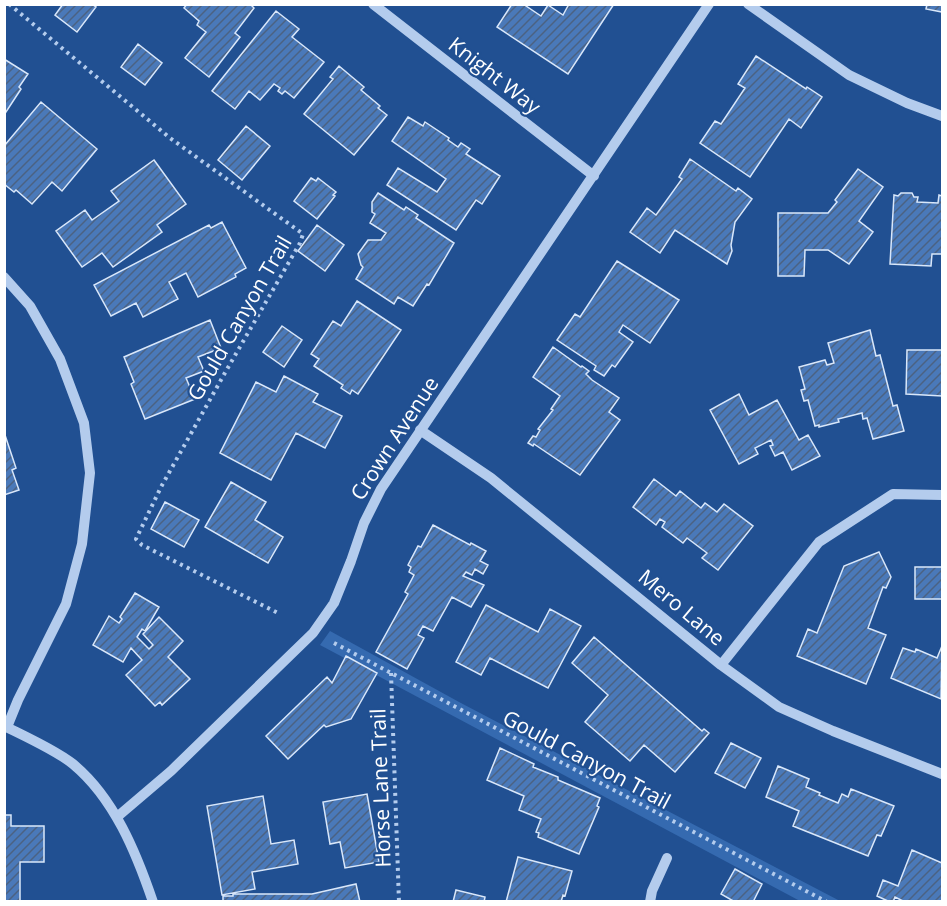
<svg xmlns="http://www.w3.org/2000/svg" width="947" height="906" font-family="'Open Sans',sans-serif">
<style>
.green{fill:#356ab0}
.building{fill:url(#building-hatch);stroke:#d9e7fa;stroke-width:1.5}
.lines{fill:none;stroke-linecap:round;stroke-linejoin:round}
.path{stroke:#b4cced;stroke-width:4;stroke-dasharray:3 4.5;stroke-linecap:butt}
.minor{stroke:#b4cced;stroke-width:10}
.labels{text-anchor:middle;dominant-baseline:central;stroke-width:4.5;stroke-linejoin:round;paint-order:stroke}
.street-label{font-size:21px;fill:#fff;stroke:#215092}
</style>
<defs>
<pattern id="building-hatch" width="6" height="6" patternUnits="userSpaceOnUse" patternTransform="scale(1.5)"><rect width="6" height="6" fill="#4a79b9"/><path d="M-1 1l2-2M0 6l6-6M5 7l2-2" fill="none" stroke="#4b6282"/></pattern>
</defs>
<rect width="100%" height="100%" fill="#215092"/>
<path class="green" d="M330 631 459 702 840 901H800L320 645Z"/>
<path class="building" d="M63 4H92L96 7 77 32 55 15Z
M187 4H250L254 8 235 33 240 37 209 77 185 58 206 32 197 25 199 21 184 8Z
M512 4H523L541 16 548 5 563 15 569 4H614L568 74 497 27Z
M927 4H942V12L926 9Z
M276 11 299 29 292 37 324 62 294 98 285 91 282 94 278 91 280 88 274 84 260 100 249 91 235 109 212 91Z
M138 44 162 63 145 85 121 67Z
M756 56 806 89 807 87 822 97 801 128 789 119 750 177 700 143 715 121 721 124 745 88 738 84Z
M4 59 28 74 19 87 21 89 4 115Z
M339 66 364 87 361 90 380 106 378 108 387 115 354 155 304 114 333 79 330 77Z
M41 102 97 149 62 191 52 182 32 204 16 190 14 192 4 184V146Z
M408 117 423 126 425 122 449 138 448 140 458 147 461 143 470 149 466 154 500 176 482 204 476 200 456 230 387 185 398 168 437 192 446 179 392 141Z
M246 126 270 146 242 180 218 160Z
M690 159 736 191 738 188 752 199 735 222 731 245 732 251 727 264 675 230 660 253 630 232 647 208 656 215 682 179 679 177Z
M154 160 186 204 157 225 162 232 113 267 102 253 82 267 56 231 85 210 92 220 119 201 111 191Z
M858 169 883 187 859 221 873 232 849 264 828 250H805L804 276H778V213H828L837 202 835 200Z
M311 178 316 181 318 178 336 192 333 195 335 196 317 219 294 201Z
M378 193 404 210 406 207 418 215 416 218 454 243 429 285 427 284 413 306 398 297 394 304 356 279 363 267 361 265 358 254 368 240H381L386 233 370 223 375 214 372 212V202Z
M901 193H912L914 197H918L917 202 938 203 939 195 942 196V254H932L931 266 890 264 894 195 898 196Z
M222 222 246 268 235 274 236 277 198 297 186 273 169 282 178 299 143 317 136 303 111 316 94 285 209 225 211 228Z
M317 225 344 245 325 271 298 251Z
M617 261 679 300 650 343 623 325 619 332 633 342 615 367 612 365 604 376 594 370 596 366 557 340 575 314 580 317Z
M357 301 401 330 358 394 352 390 350 394 341 388 343 385 314 366 319 359 311 354 333 321 341 326Z
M210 320 221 348 198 357 204 371 186 378 195 399 145 419 131 384 134 382 124 357Z
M282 326 302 340 284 367 263 352Z
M870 330 876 356 880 355 893 406 897 405 904 431 873 439 867 418 863 419 862 413 838 419 839 422 819 427V425L815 426 808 400 804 401 801 390 805 389 799 367 825 360 827 365 834 363 828 343Z
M553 347 581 367 582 366 589 371 586 374 592 380 619 398 609 412 620 420 580 475 534 444 533 446 528 443 533 436 536 437 540 430 538 429 553 410 551 409 560 396 533 377Z
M907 350H942V396L906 394Z
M284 376 318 394 313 402 342 416 325 448 296 433 271 480 220 453 256 382 276 392Z
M739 394 749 415 777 400 799 440 808 435 820 456 792 470 783 452 775 456 770 446 773 445 771 440 755 448 758 454 739 464 710 410Z
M5 435 16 468 12 470 19 490 4 495Z
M654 479 676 496 680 491 701 508 705 503 717 512 724 504 753 526 718 570 702 558 707 553 687 538 683 543 662 527 665 522 660 519 656 525 633 507Z
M231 482 266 502 255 520 283 537 268 563 205 527Z
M165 502 199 520 184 547 151 529Z
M433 525 470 545 471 543 486 551 480 561 488 565 483 574 475 569 472 575 466 572 463 576 484 585 471 607 452 597 433 631 423 626 418 635 424 638 407 669 376 652 408 594 405 592 414 575 409 572 411 567 408 565 418 546 421 547Z
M879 552 891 577 886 588 883 587 868 628 886 635 866 684 797 656 808 629 817 633 844 566Z
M915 567H942V599H915Z
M135 593 159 607 145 631 142 629 137 637 149 649 153 645 143 634 159 617 183 641 168 657 190 679 162 705 160 702 155 706 126 675 142 660 131 648 123 662 93 645 109 616 119 623 122 619 120 617Z
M486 605 538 632 550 609 581 626 548 688 490 658 481 675 456 662Z
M594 637 702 731 704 729 709 733 675 772 644 745 630 761 585 722 608 695 572 663Z
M942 646 941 699 891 678 903 648 915 652 916 649 937 658Z
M346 656 377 673 351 719 326 727 324 725 288 759 266 736 327 677 332 683Z
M731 743 761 758 745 788 715 773Z
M500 748 534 764 533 767 558 777V780L600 798 597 806 599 807 579 854 538 837 539 833 536 832 541 819 519 810 524 796 487 780Z
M778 766 809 779 806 787 820 793 819 795 838 803 842 794 848 797 851 789 894 806 881 836 877 835 868 856 793 826 799 811 766 797Z
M367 794 379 862 345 868 340 842 330 844 323 802Z
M263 796 271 844 294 840 298 864 252 872 255 889 222 895 207 806Z
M4 815H11V826H44V862H20V902H4Z
M912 850 942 863V902H905L895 897 893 902H890L877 896 883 880 898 886Z
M518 857 572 871 565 896 563 895 561 902H506Z
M735 869 762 884 753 902H735L721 894Z
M356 884 360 902H223V896H233V894H312Z
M456 890 485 897 484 902H453Z"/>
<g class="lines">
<path class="path" d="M9 4 170 138 303 234 300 243 226 371 161 487 136 539 142 545 280 614
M334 643 827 902
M391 673 399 902"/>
<path class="minor" d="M373 4 594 176
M748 4 849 75 907 103 942 116
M4 277 30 306 60 359 84 423 90 473 82 544 66 604 18 700 7 727
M420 430 491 478 721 665 779 707 833 731 942 774
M721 665 819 542 893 494 942 495
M4 726C23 735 58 752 73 764 114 798 136 852 153 902
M117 817 171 771 313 633 334 603 351 561 364 523 381 489 709 4
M650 902 652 891 667 858"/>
</g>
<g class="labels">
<g class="street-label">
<text transform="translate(495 75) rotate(38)">Knight Way</text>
<text transform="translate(239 318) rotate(-60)">Gould Canyon Trail</text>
<text transform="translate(394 438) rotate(-57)">Crown Avenue</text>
<text transform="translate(682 607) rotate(40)">Mero Lane</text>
<text transform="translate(587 759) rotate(28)">Gould Canyon Trail</text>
<text transform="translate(380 788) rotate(-92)">Horse Lane Trail</text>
</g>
</g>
<rect width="947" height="906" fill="none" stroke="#ffffff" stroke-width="12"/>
</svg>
